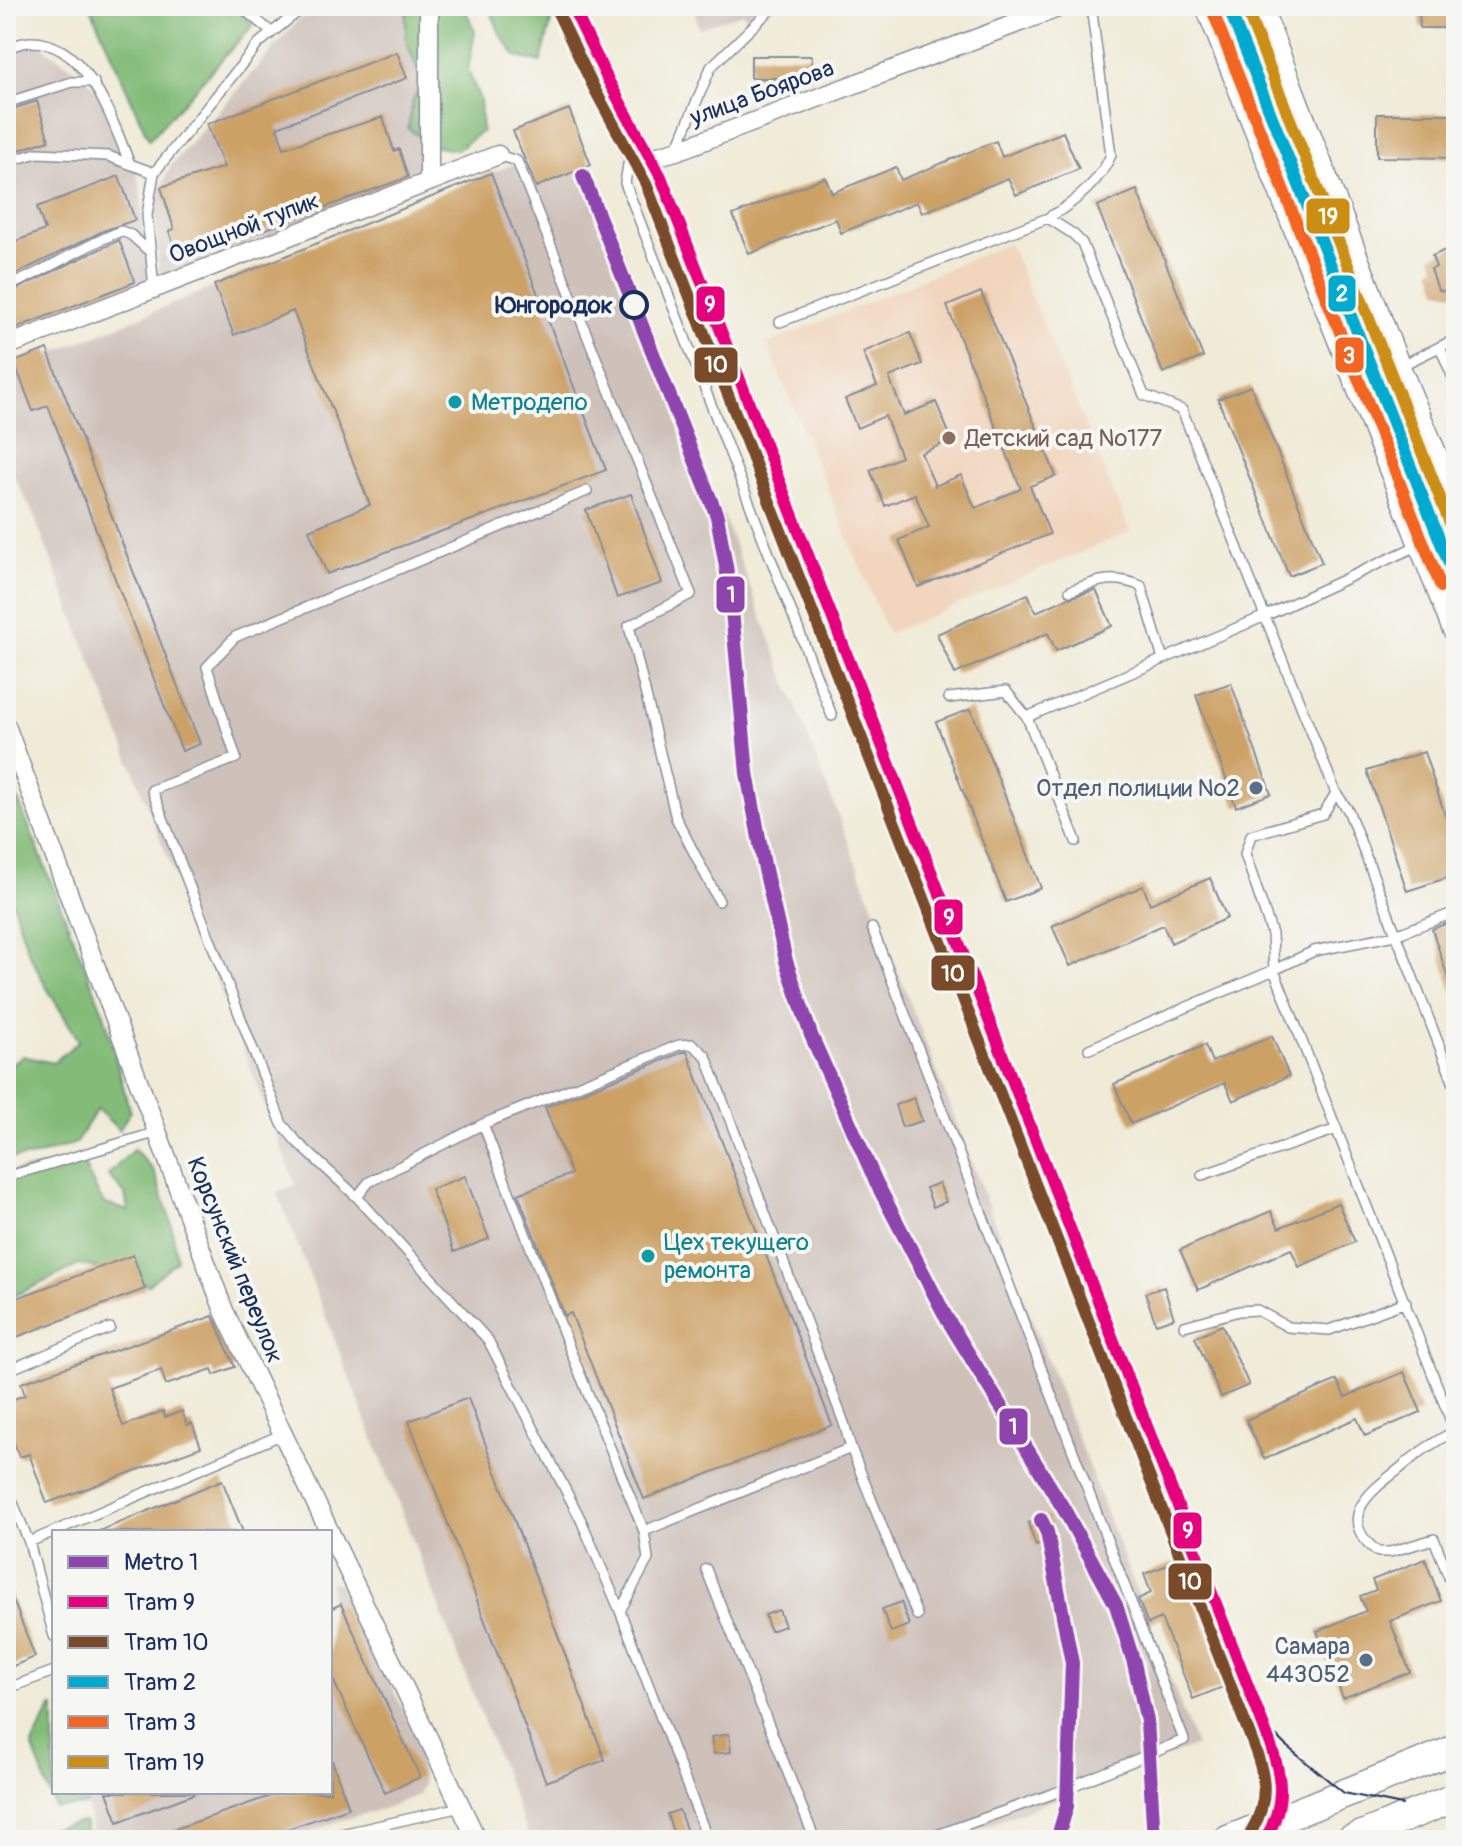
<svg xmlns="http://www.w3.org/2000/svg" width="1462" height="1846" font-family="Pangolin,sans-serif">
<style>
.built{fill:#f1d5bd}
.industrial{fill:#cec1ba}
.forest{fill:#83bc78;stroke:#4f766b;stroke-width:2}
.building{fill:#cca166}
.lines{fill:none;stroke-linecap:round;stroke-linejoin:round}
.lane-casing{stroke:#868d9a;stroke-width:12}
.street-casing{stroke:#868d9a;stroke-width:21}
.primary-casing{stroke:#868d9a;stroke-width:31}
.lane{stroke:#fff;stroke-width:9}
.street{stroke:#fff;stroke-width:18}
.primary{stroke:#fff;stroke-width:28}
.tram{stroke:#1b2f5e;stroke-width:2}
.tram-1-casing{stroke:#f6f6f2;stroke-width:18}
.tram-2-casing{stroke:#f6f6f2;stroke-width:18}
.tram-3-casing{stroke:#f6f6f2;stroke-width:18}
.tram-4-casing{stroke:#f6f6f2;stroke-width:18}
.tram-5-casing{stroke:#f6f6f2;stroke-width:18}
.tram-1{stroke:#e5007d;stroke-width:12}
.tram-2{stroke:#7a4b2a;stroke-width:12}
.tram-3{stroke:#00a9ce;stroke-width:12}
.tram-4{stroke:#f26522;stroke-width:12}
.tram-5{stroke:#cb8e13;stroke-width:12}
.metro-1-casing{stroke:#f6f6f2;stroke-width:20}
.metro-1{stroke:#8e44ad;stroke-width:14}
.stop-dot{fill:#f6f6f2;stroke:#1b2f5e;stroke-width:4}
.culture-dot{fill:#0f9aa8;stroke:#f6f6f2;stroke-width:3}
.education-dot{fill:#8d6e63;stroke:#f6f6f2;stroke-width:3}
.service-dot{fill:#5c6f8a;stroke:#f6f6f2;stroke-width:3}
.labels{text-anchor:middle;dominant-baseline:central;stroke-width:8;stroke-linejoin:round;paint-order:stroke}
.street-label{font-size:24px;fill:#1b2f5e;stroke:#f6f6f2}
.stop-label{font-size:24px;font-weight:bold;fill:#1b2f5e;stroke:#f6f6f2;text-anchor:end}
.culture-label{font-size:24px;fill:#0d838f;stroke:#f6f6f2;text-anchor:start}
.education-label{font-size:24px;fill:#785e54;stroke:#f6f6f2;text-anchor:start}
.service-label{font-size:24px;fill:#4e5e75;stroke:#f6f6f2;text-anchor:end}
.line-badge{stroke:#f6f6f2;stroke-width:3}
.badge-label{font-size:22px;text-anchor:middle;font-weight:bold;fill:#fff}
</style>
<rect width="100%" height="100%" fill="#f6f6f2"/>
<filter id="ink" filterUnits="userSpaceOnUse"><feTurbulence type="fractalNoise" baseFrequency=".0125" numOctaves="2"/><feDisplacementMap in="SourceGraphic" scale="16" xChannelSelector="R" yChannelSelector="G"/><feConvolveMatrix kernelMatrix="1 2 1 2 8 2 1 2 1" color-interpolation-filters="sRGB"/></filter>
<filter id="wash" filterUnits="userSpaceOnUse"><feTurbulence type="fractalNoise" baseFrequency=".006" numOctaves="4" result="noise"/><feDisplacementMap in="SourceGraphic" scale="32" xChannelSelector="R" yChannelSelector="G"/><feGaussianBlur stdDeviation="1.8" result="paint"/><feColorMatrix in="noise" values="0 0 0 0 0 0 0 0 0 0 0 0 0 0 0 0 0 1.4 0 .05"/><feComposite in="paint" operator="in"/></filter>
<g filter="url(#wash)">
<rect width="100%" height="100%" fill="#f0ebd7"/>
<path class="built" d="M1009 243 1130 532 888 634 767 344Z"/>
<path class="industrial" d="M359 6H424L423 174 160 279 154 206 170 167 300 18Z
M693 6H778L752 20 742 13 699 28Z
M38 44 84 76 121 121 140 185 144 243 150 280 6 340V46Z
M524 160 535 187 591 165 746 576 1196 1746 948 1840H530L277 1192 296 1185 32 511 6 461V372Z
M330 1580 341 1585 416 1736 423 1785 418 1795 383 1809 341 1820 291 1840H95L84 1792H330Z"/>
<path class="forest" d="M90 6H235L253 25 149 140Z
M412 6H464L475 32 468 70 480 100 482 131 457 150 432 146 408 128 413 100 423 81 406 41V13Z
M489 6H539L551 22 541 62 517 57 500 34Z
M6 770 104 1014 130 1112 119 1130 97 1109 76 1143 36 1156 6 1159V1067L23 1056 53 1063 79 1041 47 988 28 951 6 882Z
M134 1149 154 1171 171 1222 177 1260 148 1285 117 1271 79 1265 6 1300V1173L82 1161 103 1203 128 1211 125 1194 108 1175Z
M54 1707V1792H84L87 1805 55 1808 32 1745 51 1708Z
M84 1822 89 1840H13L43 1830Z"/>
<g id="blocks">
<path class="building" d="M1419 6H1456V28H1420Z
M397 52 407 78 277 127 284 148 383 117 394 151 399 149 408 177 179 261 169 231 174 229 161 187 224 167 207 124Z
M751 56H812V78H751Z
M37 101 49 140 16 151 6 124V111Z
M569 109 591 165 536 187 513 131Z
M1377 114H1456V158L1377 157Z
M1063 132 1079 169 1016 195 1008 178 922 213 917 202 841 233 836 219 749 254 733 215 825 177 832 193 896 167 901 180 996 141 1002 157Z
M491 173 606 470 327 574 309 530 370 505 293 311 234 335 214 285Z
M119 176 135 220 103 231 6 279V245L45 230 37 207Z
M1137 190 1203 357 1163 373 1097 206Z
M119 240 135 282 6 332V294Z
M1456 245V294L1438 290 1431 269 1436 267 1432 256Z
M981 292 1056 476 1030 486 1050 534 918 587 899 540 929 527 915 494 885 506 870 470 901 457 885 416 857 428 845 399 877 386 863 352 910 333 922 364 889 377 904 415 936 402 952 440 921 453 935 486 961 475 975 508 1021 489 947 306Z
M47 349 200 744 182 751 48 406 33 411 14 362Z
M1251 386 1322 563 1289 576 1218 399Z
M631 494 662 583 617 598 586 510Z
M1096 590 1112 626 1056 651 1048 633 955 674 937 634 1028 594 1036 612 1068 598Z
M1231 683 1271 794 1236 807 1196 695Z
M971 709 1041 888 1006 902 936 722Z
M1424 752 1456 848V875L1407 891 1367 771Z
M1210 878 1227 918 1171 943 1163 925 1070 966 1052 926 1143 886 1150 904Z
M1456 920V993H1453L1432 929Z
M1272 1036 1289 1076 1233 1101 1225 1083 1131 1124 1114 1084 1205 1045 1212 1062Z
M683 1052H687L832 1425 644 1499 571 1313 565 1316 518 1194 571 1174 545 1107Z
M914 1098 922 1121 902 1127 895 1105Z
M465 1176 489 1239 454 1252 431 1189Z
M939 1183 946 1202 933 1207 926 1188Z
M1338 1203 1355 1242 1299 1267 1291 1249 1198 1290 1180 1250 1271 1211 1279 1228Z
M133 1255 145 1289 6 1341V1302Z
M1164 1287 1174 1318 1156 1324 1145 1293Z
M213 1316 235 1367 214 1375 212 1369 166 1385 161 1370 109 1388 123 1426 163 1411 165 1417 182 1411 187 1425 192 1423 201 1447 47 1503 29 1454 19 1457 6 1419V1402L25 1395 21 1383Z
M1222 1325 1249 1385 1221 1397 1195 1337Z
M1404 1372 1421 1412 1365 1436 1357 1418 1264 1459 1246 1420 1337 1380 1345 1397Z
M468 1398 605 1760 546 1782 409 1421Z
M222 1480 243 1532H97Z
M1047 1516 1055 1539 1036 1546 1028 1523Z
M1425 1559 1441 1601 1390 1621 1410 1672 1343 1698 1317 1631 1366 1611 1360 1596 1376 1590 1372 1580Z
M1180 1560 1228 1685 1193 1699 1161 1618 1148 1624 1138 1599 1151 1593 1144 1574Z
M7 1584 35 1657 6 1669V1585Z
M901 1602 909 1625 891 1632 882 1609Z
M341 1604 420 1777 385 1793 330 1673V1609Z
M1124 1605 1134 1630 1120 1636 1110 1612Z
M779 1610 785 1626 770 1631 765 1615Z
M729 1734 731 1752 714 1754 711 1737Z
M330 1761H332L349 1808 255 1840H150L149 1838 282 1792H330Z
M107 1792H194V1794L118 1822Z
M679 1810 690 1840H676L667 1814Z"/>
</g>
</g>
<g filter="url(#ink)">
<use href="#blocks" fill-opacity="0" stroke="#868d9a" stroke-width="2"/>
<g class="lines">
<g class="lane-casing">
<path id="lane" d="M240 6 270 31
M6 48C14 46 22 42 30 42 88 41 112 121 130 164
M6 103 72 82H94
M676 151 711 67 774 6
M630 152 625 183 832 716
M498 155 517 161 691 594 629 626 676 818 719 901
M6 162 37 153 108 156 154 173
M1048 218C1074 203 1099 183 1111 155L1091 6
M6 287C46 271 81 247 121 231L131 235 150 252
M154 288 147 215 154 173 259 43 305 6
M780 322 1048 218 1073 234 1082 243 1144 395 1182 410 1336 793 1323 814 1251 835 1245 854 1272 934 1274 970 1089 1049
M1440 347 1456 385
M1398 367 1456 339
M587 491 235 637 207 667 236 758 152 790 282 1124 297 1142 357 1197 369 1182 483 1124 679 1045 692 1044 706 1056 844 1423 851 1448 917 1615
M1070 591C1097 581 1112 574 1141 586L1163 659
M949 698 1006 691 1027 717
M1336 793 1348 810 1456 1089
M1076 841 1027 717 1265 616 1421 544
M1456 912 1395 935 1314 951 1274 970 1455 1431C1433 1442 1416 1454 1398 1470 1368 1493 1335 1519 1378 1552H1390L1434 1539 1456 1595
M872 928 1184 1740 1055 1793 923 1840
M483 1124 571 1352 644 1531 851 1448
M1202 1175 1337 1129
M6 1177 158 1132
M357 1197 488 1340 581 1520 620 1611 708 1840
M1184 1326 1239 1311 1257 1310 1288 1327 1329 1330 1406 1302
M6 1371 110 1328
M6 1486 29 1542 54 1636
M29 1542 283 1434
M706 1569 815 1840
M620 1611 648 1559 644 1531
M6 1689 54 1671
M315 1840 461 1807"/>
</g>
<g class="street-casing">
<path id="street" d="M559 6 630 152 647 159 676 151 1063 6
M429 182V6
M6 346 498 155
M6 726 224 1311 477 1840"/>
</g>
<g class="primary-casing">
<path id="primary" d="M1210 6 1456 627
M1257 6 1396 368 1456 511
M1228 1840 1456 1749
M1350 1840 1456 1797"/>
</g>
<use href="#lane" class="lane"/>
<use href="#street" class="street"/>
<use href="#primary" class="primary"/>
<path class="tram" d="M1262 1722 1285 1745 1344 1793 1402 1805"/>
<g class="tram-1-casing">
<path id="tram-1" d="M572 6 609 82 661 177 1262 1722C1279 1767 1291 1796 1265 1840"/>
</g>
<g class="tram-2-casing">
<path id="tram-2" d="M558 13 595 90 646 184 1247 1728C1262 1767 1274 1793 1251 1832"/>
</g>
<g class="tram-3-casing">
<path id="tram-3" d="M1228 6 1456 581"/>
</g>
<g class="tram-4-casing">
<path id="tram-4" d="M1213 12 1441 587"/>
</g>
<g class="tram-5-casing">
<path id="tram-5" d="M1245 6 1456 538"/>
</g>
<use href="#tram-1" class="tram-1"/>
<use href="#tram-2" class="tram-2"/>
<use href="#tram-3" class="tram-3"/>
<use href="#tram-4" class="tram-4"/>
<use href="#tram-5" class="tram-5"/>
<g class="metro-1-casing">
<path id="metro-1" d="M583 176 717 516 730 589 747 773 764 865 786 961 811 1035 876 1182 946 1317 1065 1511 1116 1605 1134 1663 1147 1721 1154 1840
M1041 1520 1047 1532 1072 1663 1067 1806 1057 1840"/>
</g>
<use href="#metro-1" class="metro-1"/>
</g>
</g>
<circle class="stop-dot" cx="634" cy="305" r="13"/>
<g class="culture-dot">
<circle cx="455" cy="402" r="8"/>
<circle cx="648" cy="1256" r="8"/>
</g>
<circle class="education-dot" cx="949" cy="438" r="8"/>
<g class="service-dot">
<circle cx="1256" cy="788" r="8"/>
<circle cx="1366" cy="1660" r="8"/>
</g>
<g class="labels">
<g class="street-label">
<text transform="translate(762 93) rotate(-20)">улица Боярова</text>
<text transform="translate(244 228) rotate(-21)">Овощной тупик</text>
<text transform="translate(235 1260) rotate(68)">Корсунский переулок</text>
</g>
<g class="stop-label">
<text x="613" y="305">Юнгородок</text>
</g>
<g class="culture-label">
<text x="471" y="402">Метродепо</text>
<text x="664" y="1242">Цех текущего<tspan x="664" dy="28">ремонта</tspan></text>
</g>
<g class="education-label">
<text x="965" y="438">Детский сад №177</text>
</g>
<g class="service-label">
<text x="1240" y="788">Отдел полиции №2</text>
<text x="1350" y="1646">Самара<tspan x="1350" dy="28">443052</tspan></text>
</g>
</g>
<g class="line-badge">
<rect x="1305" y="197" width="46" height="38" rx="8" fill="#cb8e13"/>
<rect x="1327" y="274" width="30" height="39" rx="8" fill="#00a9ce"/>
<rect x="695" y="285" width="31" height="38" rx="8" fill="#e5007d"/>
<rect x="1334" y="336" width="31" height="38" rx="8" fill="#f26522"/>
<rect x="693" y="346" width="46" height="38" rx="8" fill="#7a4b2a"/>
<rect x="715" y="575" width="31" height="39" rx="8" fill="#8e44ad"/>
<rect x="933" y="898" width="31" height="38" rx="8" fill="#e5007d"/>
<rect x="930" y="954" width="46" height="38" rx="8" fill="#7a4b2a"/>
<rect x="998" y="1407" width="31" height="39" rx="8" fill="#8e44ad"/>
<rect x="1172" y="1511" width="31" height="39" rx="8" fill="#e5007d"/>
<rect x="1167" y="1562" width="46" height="39" rx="8" fill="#7a4b2a"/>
</g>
<g class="badge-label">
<text x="1328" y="224">19</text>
<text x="1342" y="301">2</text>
<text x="710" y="312">9</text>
<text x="1349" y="363">3</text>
<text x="716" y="372">10</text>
<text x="731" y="602">1</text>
<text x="949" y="925">9</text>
<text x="953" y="981">10</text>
<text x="1013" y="1434">1</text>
<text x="1188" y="1538">9</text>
<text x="1190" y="1589">10</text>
</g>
<rect width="1462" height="1846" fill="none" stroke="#f6f6f2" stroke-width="32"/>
<rect x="52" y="1530" width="280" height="264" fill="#f6f6f2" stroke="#9ea6b7" stroke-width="2"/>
<rect x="68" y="1556" width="40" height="12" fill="#8e44ad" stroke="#9ea6b7" stroke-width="2"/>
<text x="124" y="1570" font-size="24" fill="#1b2f5e">Metro 1</text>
<rect x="68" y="1596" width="40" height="12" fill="#e5007d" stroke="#9ea6b7" stroke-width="2"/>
<text x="124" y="1610" font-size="24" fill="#1b2f5e">Tram 9</text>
<rect x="68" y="1636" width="40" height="12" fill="#7a4b2a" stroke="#9ea6b7" stroke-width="2"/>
<text x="124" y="1650" font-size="24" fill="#1b2f5e">Tram 10</text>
<rect x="68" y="1676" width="40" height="12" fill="#00a9ce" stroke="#9ea6b7" stroke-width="2"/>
<text x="124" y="1690" font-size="24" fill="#1b2f5e">Tram 2</text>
<rect x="68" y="1716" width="40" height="12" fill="#f26522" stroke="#9ea6b7" stroke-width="2"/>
<text x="124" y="1730" font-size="24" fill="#1b2f5e">Tram 3</text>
<rect x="68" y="1756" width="40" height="12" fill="#cb8e13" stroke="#9ea6b7" stroke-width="2"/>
<text x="124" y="1770" font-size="24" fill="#1b2f5e">Tram 19</text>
</svg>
